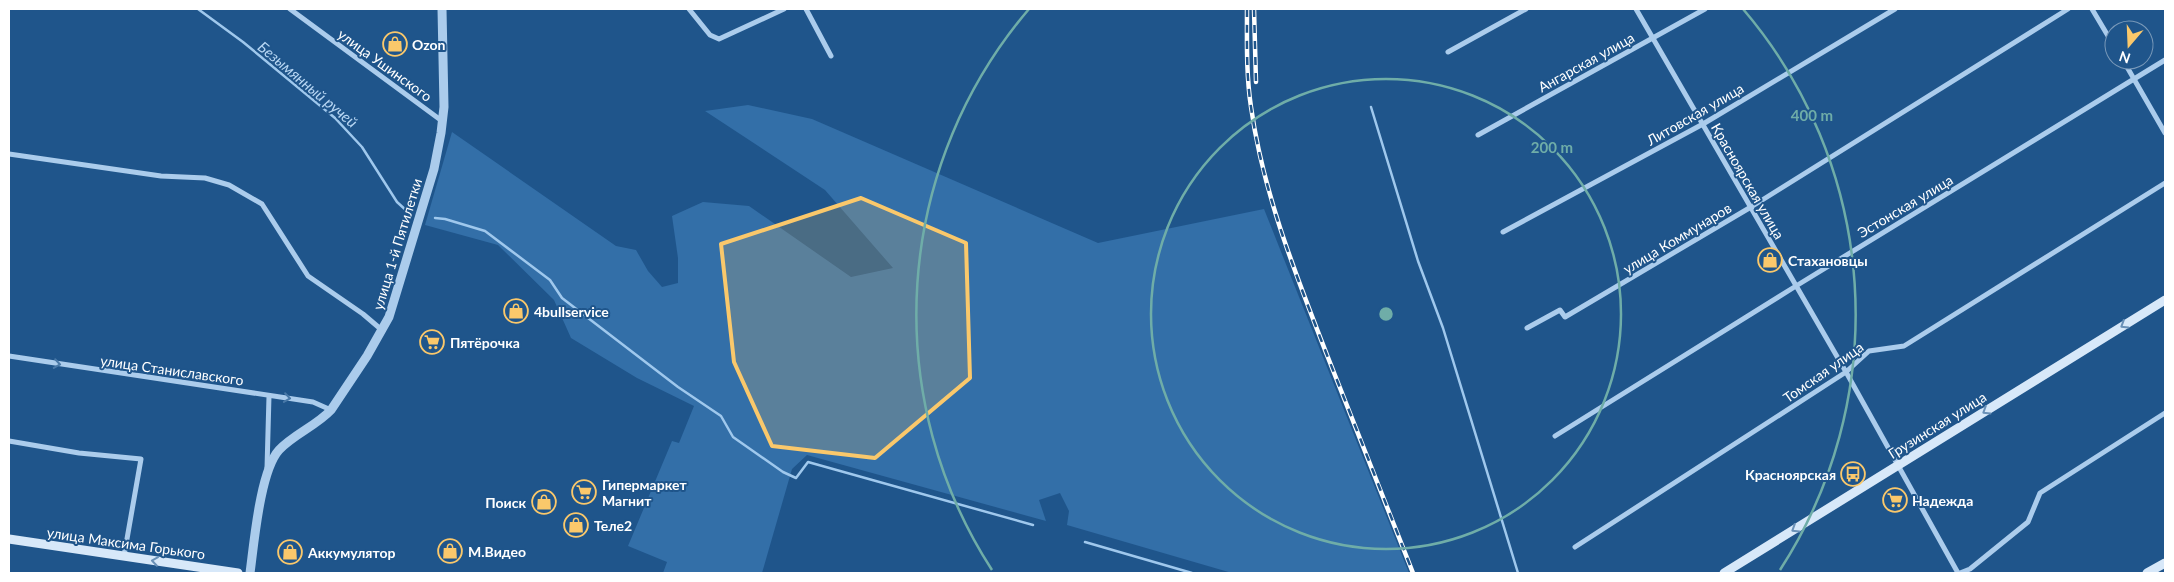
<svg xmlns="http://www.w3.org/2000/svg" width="2174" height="582" font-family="Lato,sans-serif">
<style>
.green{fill:#336fa8}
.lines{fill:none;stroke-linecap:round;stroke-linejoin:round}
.stream{stroke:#9fc8ed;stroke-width:2.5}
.minor{stroke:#abccec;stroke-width:5}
.tertiary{stroke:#abccec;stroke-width:9}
.secondary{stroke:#d7e8f9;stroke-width:9}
.rail-casing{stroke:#fff;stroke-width:4.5}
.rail{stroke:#1f558b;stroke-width:2.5;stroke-dasharray:8;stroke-linecap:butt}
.oneway{stroke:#6990b7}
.oneway2{stroke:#4979a8}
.marked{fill:#fac86b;fill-opacity:0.2;stroke:#fac86b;stroke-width:4;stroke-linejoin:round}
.ring{fill:none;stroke:#6fada8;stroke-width:2.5}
.labels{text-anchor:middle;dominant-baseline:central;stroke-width:4;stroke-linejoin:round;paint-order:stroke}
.poi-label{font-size:14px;font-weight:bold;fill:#fff;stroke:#1f558b;text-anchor:start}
.street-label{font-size:14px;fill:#fff;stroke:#1f558b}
.water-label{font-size:15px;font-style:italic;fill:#b7d6f3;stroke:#1f558b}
.centre{fill:#6fada8;stroke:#1f558b;stroke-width:2.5}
.ring-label{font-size:15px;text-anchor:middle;font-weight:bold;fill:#6fada8;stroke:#1f558b;stroke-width:4;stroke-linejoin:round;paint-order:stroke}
</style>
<rect width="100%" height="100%" fill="#1f558b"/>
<path class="green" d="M748 105 812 119 1098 243 1264 209 1409 573H1232L1067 525 1069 511 1060 493 1039 500 1046 521 807 455 792 469 762 573H663L667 562 628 546 672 441 679 443 694 406 637 378 571 338 554 300 498 245 425 225 452 132 616 246 636 250 648 271 662 287 678 283V258L672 216 703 202 749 206 851 277 893 268 825 190 705 111Z"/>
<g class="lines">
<path class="stream" d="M198 9 243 42 335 118 362 147 397 202 408 212
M1371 107 1418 261 1443 328 1518 573
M435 218 445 219 485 231 550 280 562 298 678 387 721 416 733 437 783 472 796 478 808 462 1033 525
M1085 542 1192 573"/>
<path class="minor" d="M290 9 442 121
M689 9 710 35 719 39 784 9
M806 9 831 56
M1636 9 1846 372 1958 573
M2092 9 2114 46
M1448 52 1526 9
M2123 60 2165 133
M1478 135 1705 9
M9 154 161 176 205 178 229 185 262 204 308 276 363 314 383 331
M1503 232 1703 124 1895 9
M1527 328 1560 310 1565 317 1751 207 2068 9
M9 356 313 402 331 410
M1555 436 1796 286 2165 60
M9 441 79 453 141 459 124 556
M267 468 269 396
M1575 547 1846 372 1869 351 1904 346 2165 183
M1960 573 1970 569 2028 522 2040 493 2165 413"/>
<path class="tertiary" d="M250 573C254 544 260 471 279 450 294 434 316 426 331 410L367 356 389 317 434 169 441 133 444 107 442 9"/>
<path class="secondary" d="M9 539 238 573
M1724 573 2165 300
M2147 573 2165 563"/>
<g class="rail-casing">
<path id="rail" d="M1247 9C1247 41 1246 74 1251 107 1263 193 1296 275 1327 355 1356 428 1385 501 1413 573
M1254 9 1256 82"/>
</g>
<use href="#rail" class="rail"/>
</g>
<defs><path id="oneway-chevron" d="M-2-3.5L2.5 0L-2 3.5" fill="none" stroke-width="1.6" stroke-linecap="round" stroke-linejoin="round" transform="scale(1.25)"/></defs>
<g class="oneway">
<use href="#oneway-chevron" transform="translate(2124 325) rotate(148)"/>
<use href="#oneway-chevron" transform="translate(1986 411) rotate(148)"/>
<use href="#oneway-chevron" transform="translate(1795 529) rotate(148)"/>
<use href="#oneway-chevron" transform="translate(155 561) rotate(-172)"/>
</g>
<g class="oneway2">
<use href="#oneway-chevron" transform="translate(57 364) rotate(9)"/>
<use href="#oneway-chevron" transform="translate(287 398) rotate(8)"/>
</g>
<path class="marked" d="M861 198 966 243 970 378 875 458 772 446 734 362 721 244Z"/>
<g class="ring">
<circle cx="1386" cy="314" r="235"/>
<path d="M992 570A470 470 0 0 1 1029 9M1743 9A470 470 0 0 1 1780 570"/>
</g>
<defs>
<g id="shop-ring" transform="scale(1.25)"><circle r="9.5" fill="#1f558b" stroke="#fac86b" stroke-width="1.5"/><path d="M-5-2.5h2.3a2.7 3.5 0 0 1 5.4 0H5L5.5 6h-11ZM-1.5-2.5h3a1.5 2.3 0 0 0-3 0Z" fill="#fac86b"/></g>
<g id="supermarket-ring" transform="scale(1.25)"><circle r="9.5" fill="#1f558b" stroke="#fac86b" stroke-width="1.5"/><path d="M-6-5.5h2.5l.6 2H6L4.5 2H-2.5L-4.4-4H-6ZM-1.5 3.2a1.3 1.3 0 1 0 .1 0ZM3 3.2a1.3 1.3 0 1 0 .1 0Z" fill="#fac86b"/></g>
<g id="bus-ring" transform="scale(1.25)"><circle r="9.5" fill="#1f558b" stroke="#fac86b" stroke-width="1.5"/><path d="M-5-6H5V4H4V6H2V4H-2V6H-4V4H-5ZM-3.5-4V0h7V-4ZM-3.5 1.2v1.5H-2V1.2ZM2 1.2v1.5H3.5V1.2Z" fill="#fac86b"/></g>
</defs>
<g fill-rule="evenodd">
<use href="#shop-ring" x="395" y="44"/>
<use href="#shop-ring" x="1770" y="260"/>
<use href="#shop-ring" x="516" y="311"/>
<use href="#supermarket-ring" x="432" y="342"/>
<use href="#bus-ring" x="1853" y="474"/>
<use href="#supermarket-ring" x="584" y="492"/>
<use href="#supermarket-ring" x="1895" y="500"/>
<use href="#shop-ring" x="544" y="502"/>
<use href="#shop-ring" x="576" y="525"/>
<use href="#shop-ring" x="450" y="551"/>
<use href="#shop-ring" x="290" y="552"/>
</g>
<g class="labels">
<g class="poi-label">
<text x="412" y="44">Ozon</text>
<text x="1788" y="260">Стахановцы</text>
<text x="534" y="311">4bullservice</text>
<text x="450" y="342">Пятёрочка</text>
<text x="1836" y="474" text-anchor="end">Красноярская</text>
<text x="602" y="484">Гипермаркет<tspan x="602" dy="16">Магнит</tspan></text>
<text x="1912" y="500">Надежда</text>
<text x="526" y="502" text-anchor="end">Поиск</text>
<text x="594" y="525">Теле2</text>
<text x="468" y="551">М.Видео</text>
<text x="308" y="552">Аккумулятор</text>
</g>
<g class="street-label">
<text transform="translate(1586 62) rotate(-29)">Ангарская улица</text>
<text transform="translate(385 65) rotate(36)">улица Ушинского</text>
<text transform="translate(1695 114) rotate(-30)">Литовская улица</text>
<text transform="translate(1748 181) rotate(60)">Красноярская улица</text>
<text transform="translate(1905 206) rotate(-31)">Эстонская улица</text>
<text transform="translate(1677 238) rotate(-31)">улица Коммунаров</text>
<text transform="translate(397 244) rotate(-73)">улица 1-й Пятилетки</text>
<text transform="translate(172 370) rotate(8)">улица Станиславского</text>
<text transform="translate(1823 372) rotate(-35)">Томская улица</text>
<text transform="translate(1937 425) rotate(-32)">Грузинская улица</text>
<text transform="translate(126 543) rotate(8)">улица Максима Горького</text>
</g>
<g class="water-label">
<text transform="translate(308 84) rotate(40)">Безымянный ручей</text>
</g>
</g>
<circle cx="1386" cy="314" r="8" class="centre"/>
<g class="ring-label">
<text x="1812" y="121">400 m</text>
<text x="1552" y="153">200 m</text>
</g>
<rect width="2174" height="582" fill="none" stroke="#ffffff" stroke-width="20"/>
<g transform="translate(2129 45) rotate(199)"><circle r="24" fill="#1f558b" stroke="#7999b9"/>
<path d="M0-4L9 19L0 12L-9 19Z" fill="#fac86b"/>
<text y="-8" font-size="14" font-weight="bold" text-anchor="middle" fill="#ffffff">N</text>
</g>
</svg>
